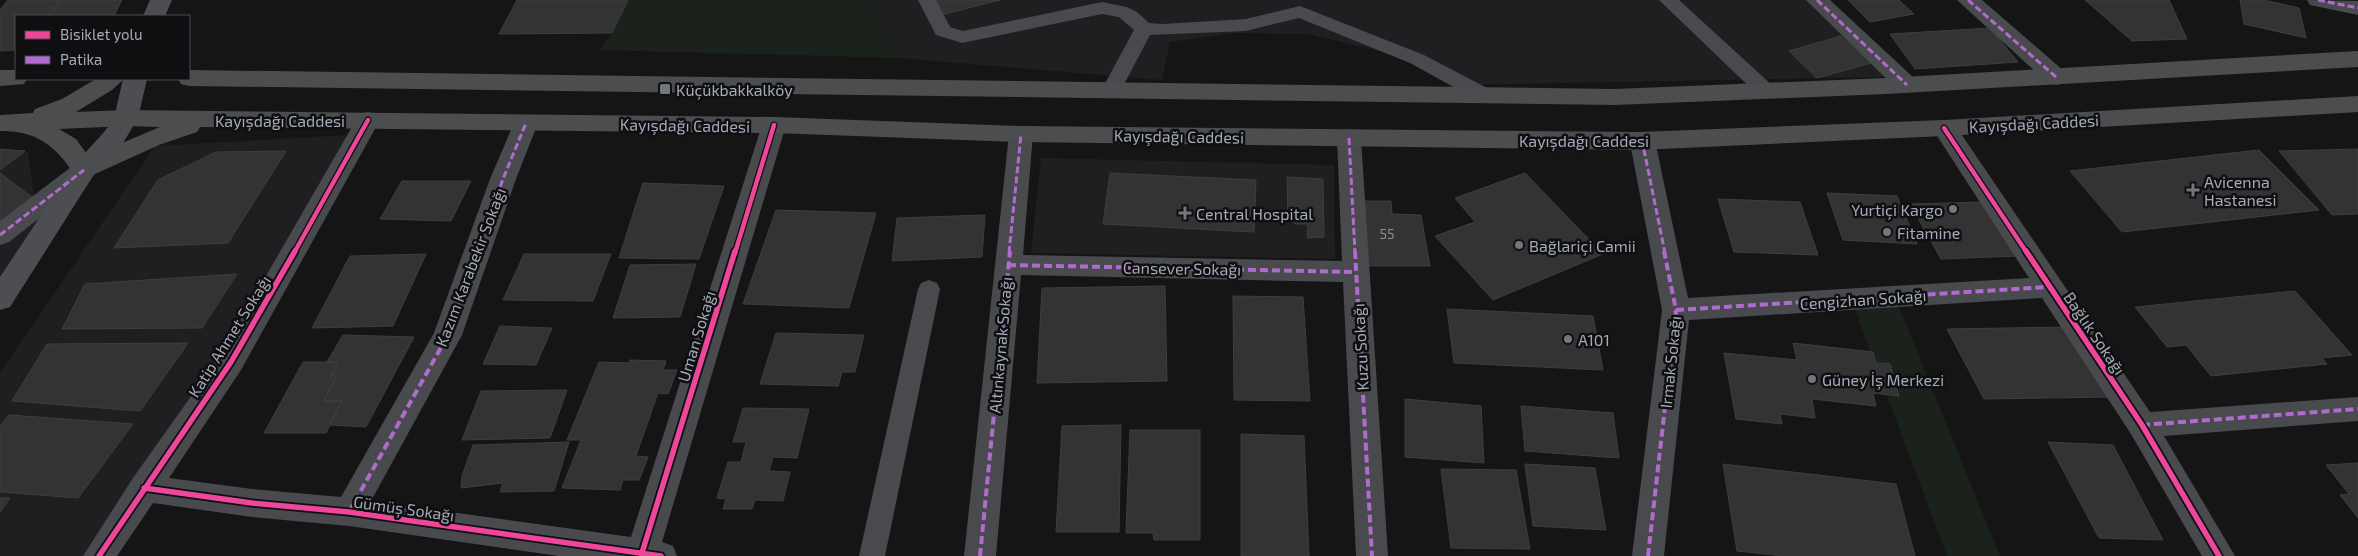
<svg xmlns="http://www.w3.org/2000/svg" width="2358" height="556" font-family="'Exo 2',sans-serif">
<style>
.built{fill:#1f1f21}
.green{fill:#1b221b}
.building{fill:#333334;stroke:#3d3e41}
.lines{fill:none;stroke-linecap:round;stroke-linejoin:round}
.service{fill:#484a4e;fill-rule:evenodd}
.pedestrian{fill:#484a4e;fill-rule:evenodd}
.minor{fill:#484a4e;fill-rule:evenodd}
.secondary{fill:#4c4e52;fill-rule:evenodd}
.primary{fill:#4b4d4f;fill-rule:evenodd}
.quiet-far1{stroke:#b06ccc;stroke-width:3;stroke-dasharray:7 3;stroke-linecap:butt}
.quiet{stroke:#b06ccc;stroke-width:4;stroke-dasharray:8 4;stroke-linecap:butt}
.cycleway-far1-casing{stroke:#0f0f11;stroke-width:7}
.cycleway-casing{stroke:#0f0f11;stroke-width:9}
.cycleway-far1{stroke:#ed469a;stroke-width:4.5}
.cycleway{stroke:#ed469a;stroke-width:5.5}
.poi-dot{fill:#72767e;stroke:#0f0f11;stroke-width:2}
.labels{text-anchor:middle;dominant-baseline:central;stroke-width:5;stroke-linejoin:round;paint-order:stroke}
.number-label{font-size:14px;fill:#888d96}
.poi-label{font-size:16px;fill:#a4abb7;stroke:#0f0f11;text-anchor:start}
.street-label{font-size:16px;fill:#a4abb7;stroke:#0f0f11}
</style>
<rect width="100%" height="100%" fill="#151515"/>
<path class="built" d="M866 0H1807L1886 77 1464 85 1388 53 1308 34 1235 33 1170 42 1162 80 899 58Z
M349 135 253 310 86 556H0V373L155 146Z
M0 150 28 152 39 231 0 285Z
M1041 158 1334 165 1335 259 1031 253Z"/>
<path class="green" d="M628 0H866L899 58 600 50 612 33Z
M1895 297 2000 556H1947L1851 299Z"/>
<path class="building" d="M8 0H61L48 16H16V50L0 51V10Z
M61 0H122L114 16H48Z
M517 0H628L612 33 499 34Z
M933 0H1000L941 15Z
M1848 0H1899L1914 14 1870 22Z
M2085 0H2169L2187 39 2132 41Z
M2240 0H2264L2299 8 2306 38 2244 24Z
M1990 28 2018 62 1915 69 1890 34Z
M1841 36 1871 63 1817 78 1789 51Z
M0 149 25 151 0 170Z
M2358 149V214L2332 215 2279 151Z
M2259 150 2319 210 2122 232 2070 171Z
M286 151 228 243 114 248 158 180 216 152Z
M0 173 40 203 0 233Z
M1110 173 1256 180 1254 232 1103 224Z
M1525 173 1603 254 1493 300 1435 236 1475 222 1455 198Z
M1287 177 1323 179 1324 237 1307 238 1308 224H1296L1288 219Z
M402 181H471L451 221 380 219Z
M643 183 724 186 699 259 619 258Z
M1827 193 1897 196 1917 244 1843 240Z
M1718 199 1800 202 1818 255 1734 252Z
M1358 201H1391L1392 214 1421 215 1430 266H1367Z
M1983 202 2017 256 1941 259 1910 204Z
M776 210 876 213 849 308 743 304Z
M985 215 982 257 892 261 897 218Z
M426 254 393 326 312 328 350 256Z
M524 254H611L593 301 503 300Z
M696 264 680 317 613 318 630 265Z
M237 274 202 328 62 329 85 284Z
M1165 286 1167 381 1037 383 1042 288Z
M2295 291 2352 355 2322 358 2327 364 2211 376 2186 345 2167 347 2135 307Z
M1233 296 1303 297 1310 401 1234 400Z
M1447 309 1593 316 1603 370 1454 363Z
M500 326 552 328 536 365 483 364Z
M2069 327 2110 397 1984 399 1947 329Z
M776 333 864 335 855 372H842L838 386 760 384Z
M343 335 414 337 366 427 330 425 342 401H324L337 375 331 376 338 362H327Z
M188 343 140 411 12 401 47 344Z
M1793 343 1873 352 1876 363 1890 364 1899 396 1873 393 1876 406 1812 399 1815 418 1780 414 1782 424 1736 419 1724 353 1797 360Z
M630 360 666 361 663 370H677L668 394 658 393 636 456 648 457 639 480H623L620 490 562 488 581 440H567L599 362 629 363Z
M303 362H338L331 376 337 375 324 401H342L326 433H264Z
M567 390 550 438 462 440 481 391Z
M1405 399 1481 406 1484 463 1405 457Z
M1521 406 1613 413 1619 458 1525 451Z
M743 408 809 409 797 458 773 457 769 471 790 472 783 501 755 500 752 509H723L726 499 717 498 728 462H741L746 442H733Z
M9 415 133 424 78 498 0 492V426Z
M1121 425 1119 532H1056L1062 426Z
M1130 430H1200V540H1154L1153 533H1126Z
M1241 434 1304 436 1309 556H1241Z
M569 442 554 491 500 492 503 483 461 488 462 476 473 445Z
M2048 442 2113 445 2163 540 2099 538Z
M2358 463V518L2340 495 2349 494 2326 465Z
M1525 464 1595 468 1606 530 1533 526Z
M1723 464 1896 484 1915 556H1784L1737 551Z
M1441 469 1516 470 1530 549 1451 548Z
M0 498H10L0 512Z"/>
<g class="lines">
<path class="service" d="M918 0H936L950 27 963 31 1102 2 1127 7 1137 12 1149 23 1162 24 1246 19 1300 6 1424 55 1491 90 1494 95 1491 100 1484 102 1477 100 1410 63 1299 18 1246 31 1150 35 1119 94 1112 95 1105 94 1102 89 1134 30 1119 17 1102 14 962 43 936 35Z
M1659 0H1679L1773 86 1776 91 1773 96 1766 98 1759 96Z
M929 280 937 283 940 289 885 556H859L918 289 921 283Z"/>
<path class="pedestrian" d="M84 161 93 164 97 170 93 176 9 242 0 245V221L75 164Z"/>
<path class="minor" d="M1806 0H1830L1915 79 1919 85 1915 91 1907 93 1899 91Z
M1957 0H1982L2064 71 2068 77 2064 83 2056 85 2048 83Z
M2307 0 2358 1V15L2310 5Z
M368 112 377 114 380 120 241 370 169 478 252 489 341 497 434 333 490 179 514 123 517 117 526 115 535 117 538 123 516 179 462 335 371 501 631 537 762 125 765 119 774 117 783 119 786 125 662 542 673 546 677 556H559L349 526 252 517 153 503 117 556H83L133 478 221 354 356 120 359 114Z
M1944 120 1953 122 2150 412 2358 397V421L2164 436 2235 556H2202L2131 434 2042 298 1689 320 1664 556H1632L1662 310 1631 148 1627 141 1630 135C1642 131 1649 134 1656 145L1688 298 2029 278 1932 128 1935 122Z
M1021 126 1030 128 1033 134 1023 255 1342 261 1337 138 1340 132 1349 129 1358 132 1361 138 1388 556H1356L1343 282 1021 275 996 556H964L1009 134 1012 128Z"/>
<path class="secondary" d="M150 0H172L165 16H143Z
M123 79H147L138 118 123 143 93 176 10 307 0 310V277L75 164 105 131 114 118Z"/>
<path class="primary" d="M2358 51V67L1886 94 1615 105 189 86 181 84 178 79H189V70L1615 89 1886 78Z
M0 70H16V79H27L24 84 0 86Z
M96 79H124L112 90 76 112 126 110 774 117 1021 126 1639 132 1944 120 2358 96V112L1944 136 1639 150 1021 142 774 133 200 127 197 132 159 145 84 179 75 176C57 146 35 130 0 131V115L33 113 35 109 62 99ZM126 126 160 127 89 157 76 139 59 129Z"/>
<path class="quiet-far1" d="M1817 0 1907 85
M1968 0 2056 77
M2318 0 2358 8
M1349 138 1355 253
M1639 141 1643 145 1665 253
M0 235 84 170
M477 253 503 179 526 123
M1009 253 1021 134"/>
<path class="quiet" d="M1355 251 1372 556
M1008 265 1356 272
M1676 310 2049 287
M2142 425 2358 409
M349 512 448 335 477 251
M980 556 1010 251
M1648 556 1676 310 1664 251"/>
<g class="cycleway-far1-casing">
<path id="cycleway-far1" d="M1944 128 2027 253
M294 253 368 120
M735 253 774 125"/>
</g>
<g class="cycleway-casing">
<path id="cycleway" d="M2026 251 2142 425 2219 556
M144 488 252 503 349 512 661 556
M99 556 231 362 295 251
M641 556 735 251"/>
</g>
<use href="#cycleway-far1" class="cycleway-far1"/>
<use href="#cycleway" class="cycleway"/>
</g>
<g class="poi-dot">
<rect x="659" y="83" width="12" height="12" rx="2.5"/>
<path d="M2190.5 182.5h5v5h5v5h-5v5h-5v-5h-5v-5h5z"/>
<circle cx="1953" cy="209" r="5"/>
<path d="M1182.5 205.5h5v5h5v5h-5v5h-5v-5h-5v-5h5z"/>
<circle cx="1887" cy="232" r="5"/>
<circle cx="1519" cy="245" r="5"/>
<circle cx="1568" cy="339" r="5"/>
<circle cx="1812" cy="379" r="5"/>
</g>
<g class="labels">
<g class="number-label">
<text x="1387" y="233">55</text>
</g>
<g class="poi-label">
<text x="676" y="89">Küçükbakkalköy</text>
<text x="2204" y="181">Avicenna<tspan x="2204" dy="18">Hastanesi</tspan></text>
<text x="1943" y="209" text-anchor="end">Yurtiçi Kargo</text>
<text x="1196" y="213">Central Hospital</text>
<text x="1897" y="232">Fitamine</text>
<text x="1529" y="245">Bağlariçi Camii</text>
<text x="1578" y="339">A101</text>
<text x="1822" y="379">Güney İş Merkezi</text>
</g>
<g class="street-label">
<text x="280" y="120">Kayışdağı Caddesi</text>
<text transform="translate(2034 123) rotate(-3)">Kayışdağı Caddesi</text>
<text transform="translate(685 125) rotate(1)">Kayışdağı Caddesi</text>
<text transform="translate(1179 136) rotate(1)">Kayışdağı Caddesi</text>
<text x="1584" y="140">Kayışdağı Caddesi</text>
<text transform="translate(470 267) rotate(-69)">Kazım Karabekir Sokağı</text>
<text transform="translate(1182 268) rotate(1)">Cansever Sokağı</text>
<text transform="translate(1863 299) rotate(-4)">Cengizhan Sokağı</text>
<text transform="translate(2095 333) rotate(56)">Bağlık Sokağı</text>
<text transform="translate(229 336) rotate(-58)">Katip Ahmet Sokağı</text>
<text transform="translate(696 336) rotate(-73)">Uman Sokağı</text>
<text transform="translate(1000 345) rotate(-85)">Altınkaynak Sokağı</text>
<text transform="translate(1360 347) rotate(-93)">Kuzu Sokağı</text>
<text transform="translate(1670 362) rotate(-84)">Irmak Sokağı</text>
<text transform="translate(404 508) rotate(8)">Gümüş Sokağı</text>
</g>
</g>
<rect x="15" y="15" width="175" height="65" fill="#0f0f11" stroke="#4b4d53"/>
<rect x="25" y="31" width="25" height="8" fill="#ed469a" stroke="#4b4d53"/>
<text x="60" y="40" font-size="15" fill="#a4abb7">Bisiklet yolu</text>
<rect x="25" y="56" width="25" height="8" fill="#b06ccc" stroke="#4b4d53"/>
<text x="60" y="65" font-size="15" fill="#a4abb7">Patika</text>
</svg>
